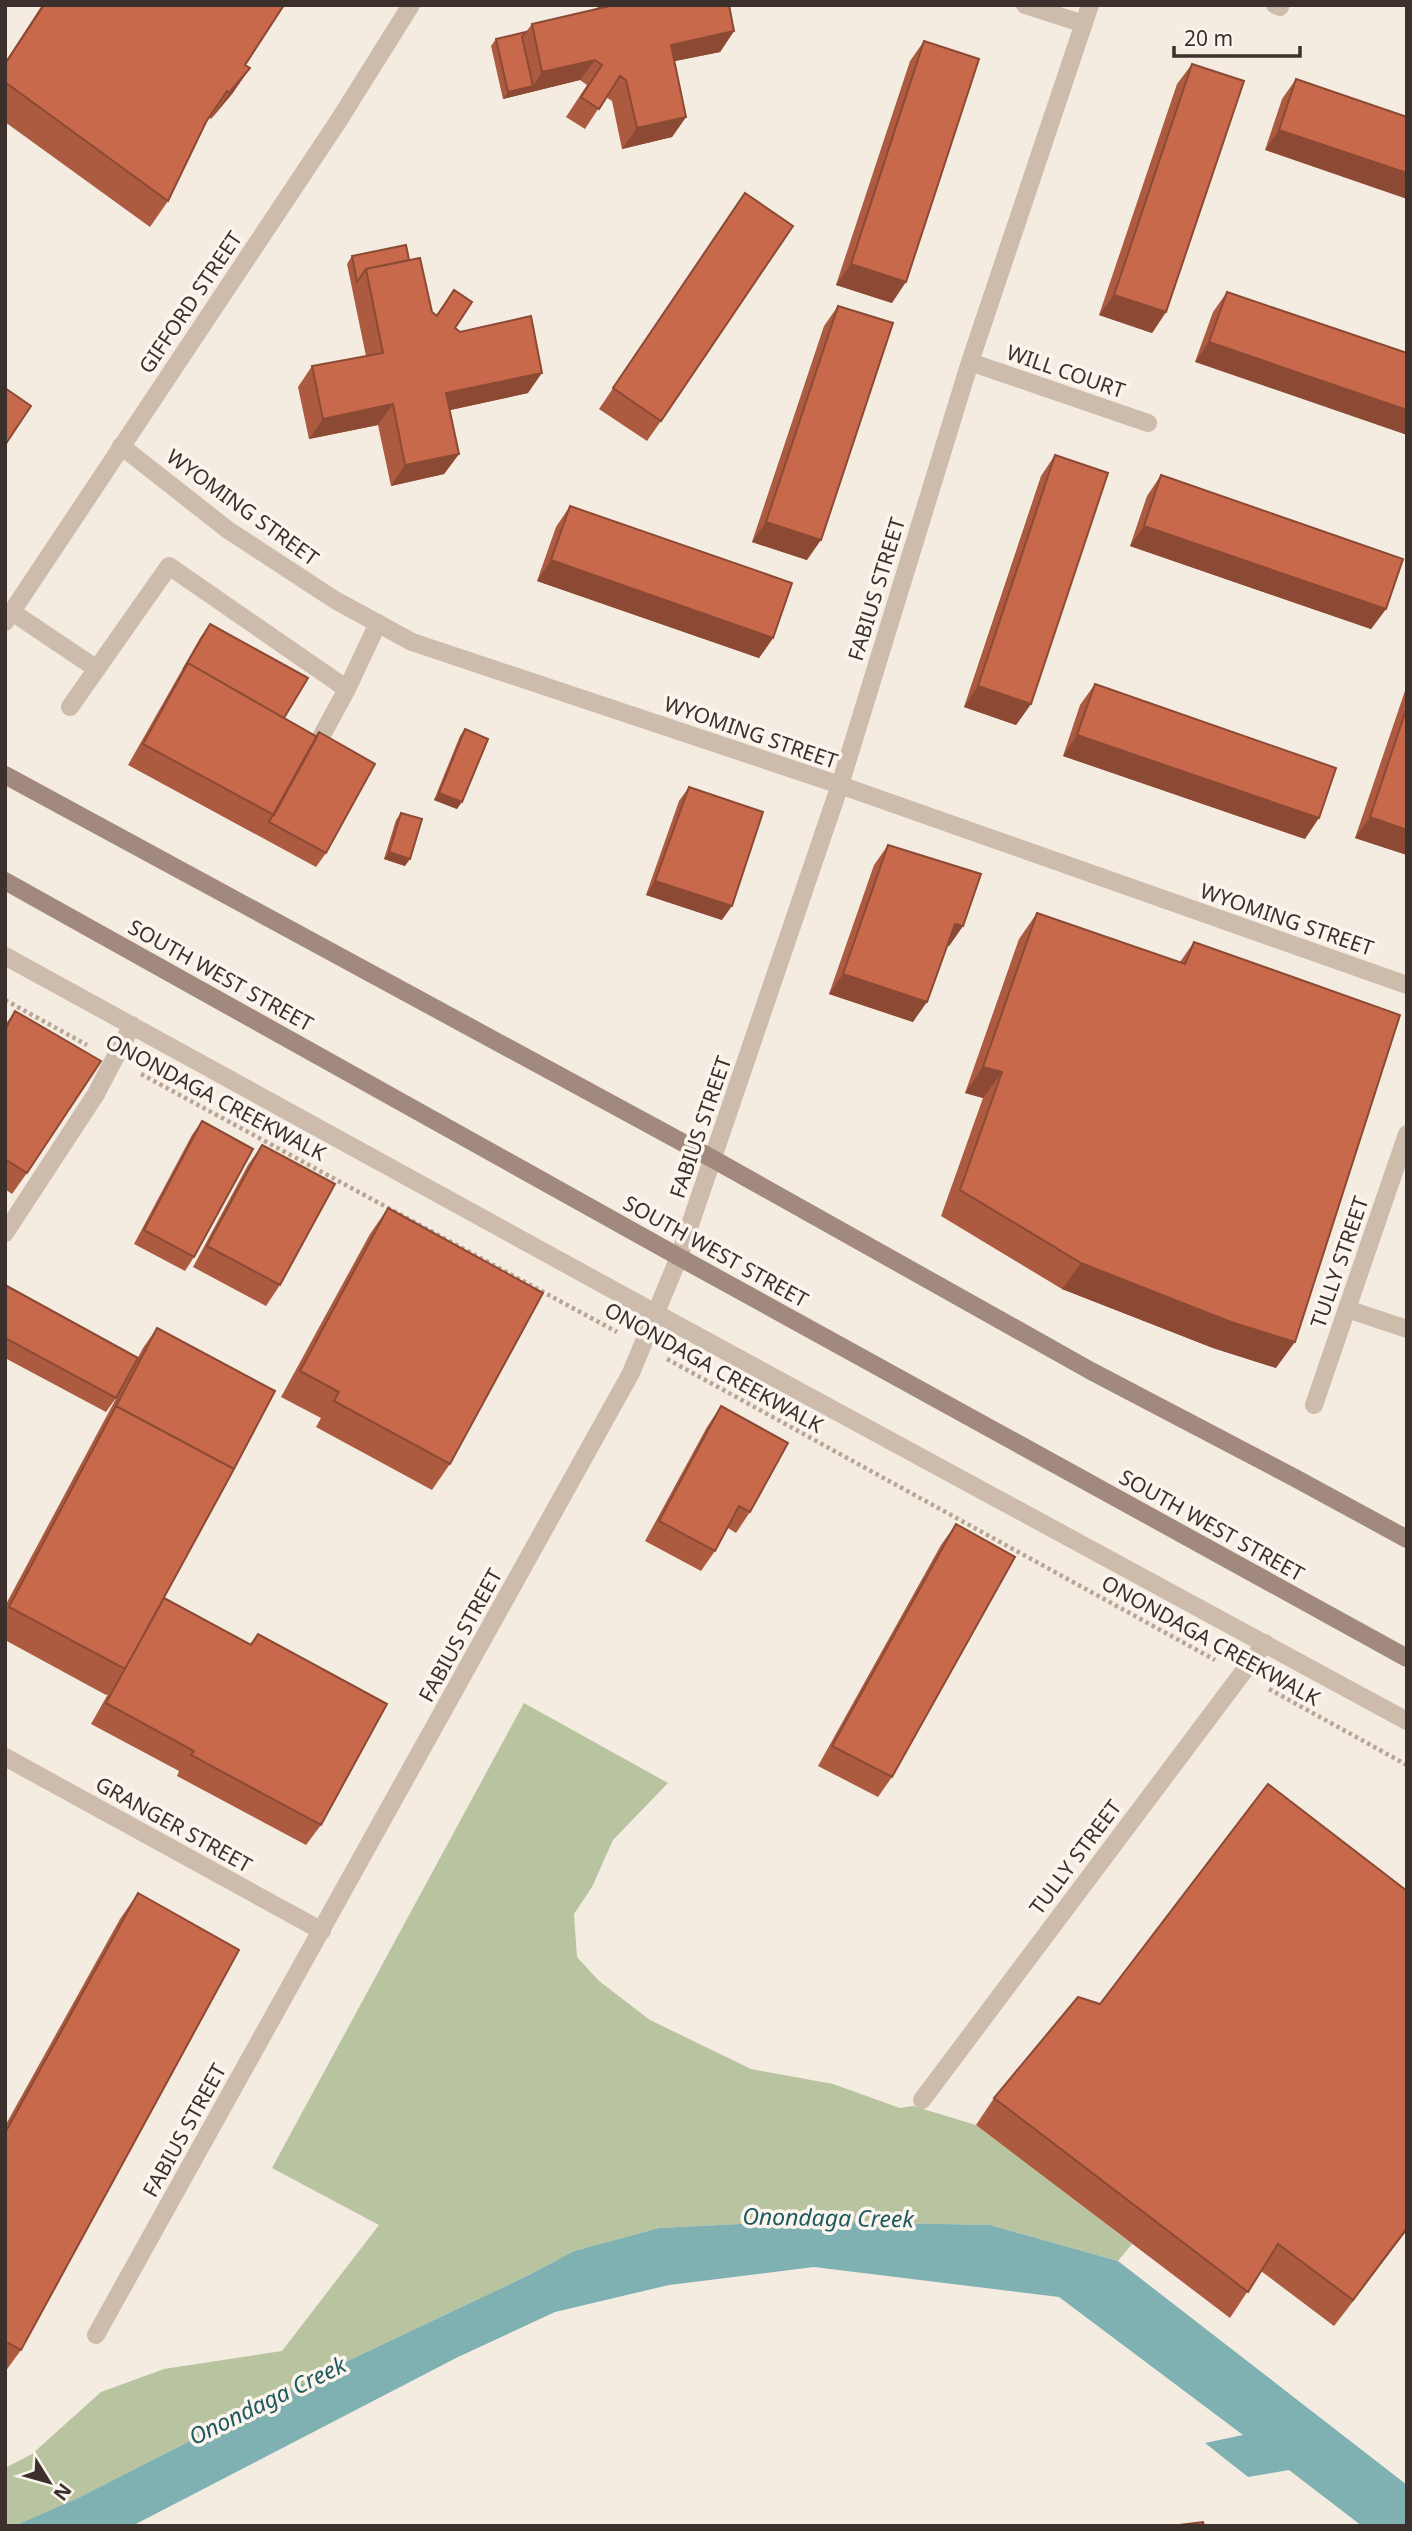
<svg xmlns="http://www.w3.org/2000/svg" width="1412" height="2531" font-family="'Noto Sans',sans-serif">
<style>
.green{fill:#b8c4a0}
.water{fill:#7fb0b2}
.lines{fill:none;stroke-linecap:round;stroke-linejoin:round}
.path{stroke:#b9a596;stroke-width:4.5;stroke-dasharray:3.5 3.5;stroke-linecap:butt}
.lane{stroke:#cdbbac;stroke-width:18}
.street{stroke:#cdbbac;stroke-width:18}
.secondary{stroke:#a18a7d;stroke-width:18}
.wall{fill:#ac5a40}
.shaded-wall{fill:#8c4a34}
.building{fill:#c8694b;stroke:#8c4a34;stroke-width:2}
.labels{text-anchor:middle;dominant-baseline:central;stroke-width:7;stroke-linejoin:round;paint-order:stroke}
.street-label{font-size:21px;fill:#3b302b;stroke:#fbf5ee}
.water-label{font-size:23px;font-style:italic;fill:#1f5a5e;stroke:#fbf5ee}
</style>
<rect width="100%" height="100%" fill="#f4ebe1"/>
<path class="green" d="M524 1703 668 1783 613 1840 592 1887 574 1914 577 1957 599 1981 650 2020 751 2069 833 2084 900 2108 913 2106 976 2125 1132 2244 1118 2261 990 2225 801 2221 659 2228 574 2251 529 2275 335 2367 80 2497 14 2526H5V2468L32 2454 101 2392 164 2369 282 2351 379 2225 272 2168Z"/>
<path class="water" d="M801 2221 990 2225 1118 2261 1407 2485V2526H1362L1289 2470 1248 2477 1205 2443 1243 2435 1059 2297 814 2267 669 2285 555 2312 458 2357 132 2526H14L80 2497 335 2367 529 2275 574 2251 659 2228Z"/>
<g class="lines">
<path class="path" d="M5 1000 87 1045
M141 1074 617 1332
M667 1359 1215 1660
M1269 1689 1407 1765"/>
<path class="lane" d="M12 612 97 669
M70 707 169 566 347 689 378 623
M321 737 347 689
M1347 1309 1407 1329"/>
<path class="street" d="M1025 5 1084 24
M1275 5 1280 7
M970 362 1148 423
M121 446 228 530 335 600 412 642 840 785 1407 985
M5 622 339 120 411 5
M5 956 657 1314 1407 1721
M5 1233 96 1094 132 1025
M1314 1405 1407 1134
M5 1757 322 1931
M922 2100 1265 1643
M96 2335 631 1373 679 1257 840 785 970 362 1090 5"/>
<path class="secondary" d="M5 775 713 1159 1091 1371 1295 1478 1407 1539
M5 881 679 1257 1407 1658"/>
</g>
<path class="wall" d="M42 5H284L245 65 250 68 232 94 211 119 209 117 206 122 168 201 150 227 5 122V62Z
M597 5H729L734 31 720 52 674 61 686 117 672 137 622 149 612 101 606 97 585 129 566 117 587 85 580 80 503 99 491 46 496 39 526 32 532 24 598 9Z
M924 41 892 303 836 285 910 61Z
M1192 64 1166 312 1152 333 1099 315 1177 84Z
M1296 79 1407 117 1265 150 1282 99Z
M745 193 661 421 647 441 599 409Z
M352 256 409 260 432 312 436 315 454 290 455 328 528 393 450 410 459 454 444 474 391 486 378 425 309 439 298 387 312 366 366 356 347 264Z
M1227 292 1407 353 1195 362 1213 312Z
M838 306 807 560 752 542 824 326Z
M1055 455 1031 704 1016 725 964 707 1041 476Z
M1161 475 1386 609 1371 629 1130 546 1147 496Z
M570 506 773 638 759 658 537 581 556 527Z
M210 624 284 718 326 853 316 867 128 765 174 684 200 638Z
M1095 684 1305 839 1063 756 1080 705Z
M1407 685V855L1355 838Z
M465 729 457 809 434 800 460 736Z
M689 787 722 920 646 895 679 801Z
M401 813 405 866 384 859 396 820Z
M888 845 963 926 949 946H947L913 1022 829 994 874 865Z
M1037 913 1180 962 1194 942 1276 1368 1213 1348 1062 1289 941 1216 983 1098 965 1093 1019 939Z
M15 1011 27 1173 12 1194 5 1189V1025Z
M202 1121 194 1257 185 1271 134 1244 192 1135Z
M262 1145 280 1285 266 1306 193 1267 248 1165Z
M388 1208 450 1464 432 1490 316 1427 321 1418 281 1397 370 1234Z
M5 1285 116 1398 106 1412 5 1358Z
M157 1328 164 1598 250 1644 258 1634 321 1825 306 1845 177 1776 179 1771 91 1724 108 1694 106 1695 5 1640V1606L143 1348Z
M721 1406 750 1512 736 1533 728 1528 715 1551 701 1571 645 1541 707 1427Z
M956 1524 892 1777 878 1797 818 1766 941 1545Z
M1407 1891V2230L1334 2326 1261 2271 1230 2318 976 2125 994 2098 1100 2004Z
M138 1893 21 2350 5 2372V2126L120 1919Z"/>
<path class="shaded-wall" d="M734 31 720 52 656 65 671 45Z
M595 60 580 80 503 99 508 92 533 86 542 72Z
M250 68 232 94 211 119 229 93Z
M686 117 672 137 622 149 637 128Z
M1279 130 1407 173V199L1265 150Z
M851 264 906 282 892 303 836 285Z
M1114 295 1166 312 1152 333 1099 315Z
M1209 342 1407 410V435L1195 362Z
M542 373 528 393 432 414 446 393Z
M393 404 378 425 309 439 323 419Z
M459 454 444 474 391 486 405 465Z
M766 522 821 540 807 560 752 542Z
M1144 526 1386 609 1371 629 1130 546Z
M551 560 773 638 759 658 537 581Z
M978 686 1031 704 1016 725 964 707Z
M1077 735 1319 818 1305 839 1063 756Z
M439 793 462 802 457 809 434 800Z
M1370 817 1407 830V855L1355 838Z
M389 852 410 859 405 866 384 859Z
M655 881 732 906 722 920 646 895Z
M955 924 963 926 949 946 941 945Z
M843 974 927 1002 913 1022 829 994Z
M983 1067 1002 1072 983 1098 965 1093Z
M1081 1263 1295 1342 1276 1368 1213 1348 1062 1289Z
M1407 2228V2230L1334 2326 1353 2300Z"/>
<path class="building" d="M44 5H284L245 65 250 68 229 93 227 91 206 122 168 201 5 82V64Z
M614 5H729L734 31 671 45 686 117 637 128 626 80 620 76 599 109 581 97 602 65 595 60 542 72 532 24Z
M526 32 522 37 533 86 508 92 496 39Z
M924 41 979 59 906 282 851 264Z
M1192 64 1244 81 1166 312 1114 295Z
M1296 79 1407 117V173L1279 130Z
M745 193 793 226 661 421 613 388Z
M406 245 409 260 366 269 357 282 352 256Z
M420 258 432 312 437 316 454 290 472 302 455 328 460 332 531 316 542 373 446 393 459 454 405 465 393 404 323 419 312 366 383 353 366 269Z
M1227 292 1407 353V410L1209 342Z
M838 306 893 323 821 540 766 522Z
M5 388 31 406 5 445Z
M1055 455 1108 473 1031 704 978 686Z
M1161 475 1403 559 1386 609 1144 526Z
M570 506 792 583 773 638 551 560Z
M210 624 308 678 284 718 188 663 183 670Z
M188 663 317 737 274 815 143 744Z
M1095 684 1336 768 1319 818 1077 735Z
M1407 707V830L1370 817Z
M465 729 488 739 462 802 439 793Z
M319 732 375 764 326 853 269 822Z
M689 787 763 812 732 906 655 881Z
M401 813 422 819 410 859 389 852Z
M888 845 981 874 963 926 955 924 927 1002 843 974Z
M1037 913 1185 964 1194 942 1400 1015 1295 1342 1231 1322 1081 1263 960 1190 1002 1072 983 1067Z
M15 1011 101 1061 27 1173 5 1159V1030Z
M202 1121 253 1149 194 1257 144 1230Z
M262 1145 335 1184 280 1285 207 1246Z
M388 1208 543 1293 450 1464 334 1401 339 1392 300 1371Z
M5 1285 138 1358 116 1398 5 1338Z
M157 1328 275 1391 234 1469 116 1406 113 1412Z
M116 1406 234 1469 125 1669 9 1607Z
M721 1406 788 1443 750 1512 739 1506 715 1551 659 1521Z
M956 1524 1015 1557 892 1777 832 1746Z
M164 1598 251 1645 258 1634 387 1704 321 1825 191 1755 194 1751 106 1703Z
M1268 1784 1407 1891V2228L1353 2300 1278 2244 1248 2292 994 2098 1078 1997 1100 2004Z
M138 1893 239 1950 21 2350 5 2341V2133Z
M1203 2522 1204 2526H1171Z"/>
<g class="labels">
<g class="street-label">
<text transform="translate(190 302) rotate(-56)">GIFFORD STREET</text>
<text transform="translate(1066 371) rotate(19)">WILL COURT</text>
<text transform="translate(243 507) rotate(36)">WYOMING STREET</text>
<text transform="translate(876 589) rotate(-73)">FABIUS STREET</text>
<text transform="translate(751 732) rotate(19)">WYOMING STREET</text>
<text transform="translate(1287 919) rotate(19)">WYOMING STREET</text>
<text transform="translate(221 975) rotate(29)">SOUTH WEST STREET</text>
<text transform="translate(216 1097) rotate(28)">ONONDAGA CREEKWALK</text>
<text transform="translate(700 1127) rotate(-71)">FABIUS STREET</text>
<text transform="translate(716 1251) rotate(29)">SOUTH WEST STREET</text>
<text transform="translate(1339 1262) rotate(-71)">TULLY STREET</text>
<text transform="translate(714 1367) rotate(29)">ONONDAGA CREEKWALK</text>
<text transform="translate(1212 1525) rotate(29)">SOUTH WEST STREET</text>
<text transform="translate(460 1635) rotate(-61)">FABIUS STREET</text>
<text transform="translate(1211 1640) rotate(29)">ONONDAGA CREEKWALK</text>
<text transform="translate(174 1824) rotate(29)">GRANGER STREET</text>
<text transform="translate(1075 1857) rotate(-53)">TULLY STREET</text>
<text transform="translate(184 2130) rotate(-61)">FABIUS STREET</text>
</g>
<g class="water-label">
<text transform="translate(828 2217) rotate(1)">Onondaga Creek</text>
<text transform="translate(267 2400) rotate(-26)">Onondaga Creek</text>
</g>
</g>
<rect width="1412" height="2531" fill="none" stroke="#3b302b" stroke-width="14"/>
<g transform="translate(49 2482) rotate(127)" stroke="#fbf5ee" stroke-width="5" paint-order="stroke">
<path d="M0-5L12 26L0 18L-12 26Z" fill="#3b302b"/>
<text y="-10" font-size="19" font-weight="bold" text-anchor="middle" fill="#3b302b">N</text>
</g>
<path d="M1174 46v10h126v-10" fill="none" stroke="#3b302b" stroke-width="3.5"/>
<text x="1184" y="46" font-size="21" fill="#3b302b" stroke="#fbf5ee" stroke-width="5" paint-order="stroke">20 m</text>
</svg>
